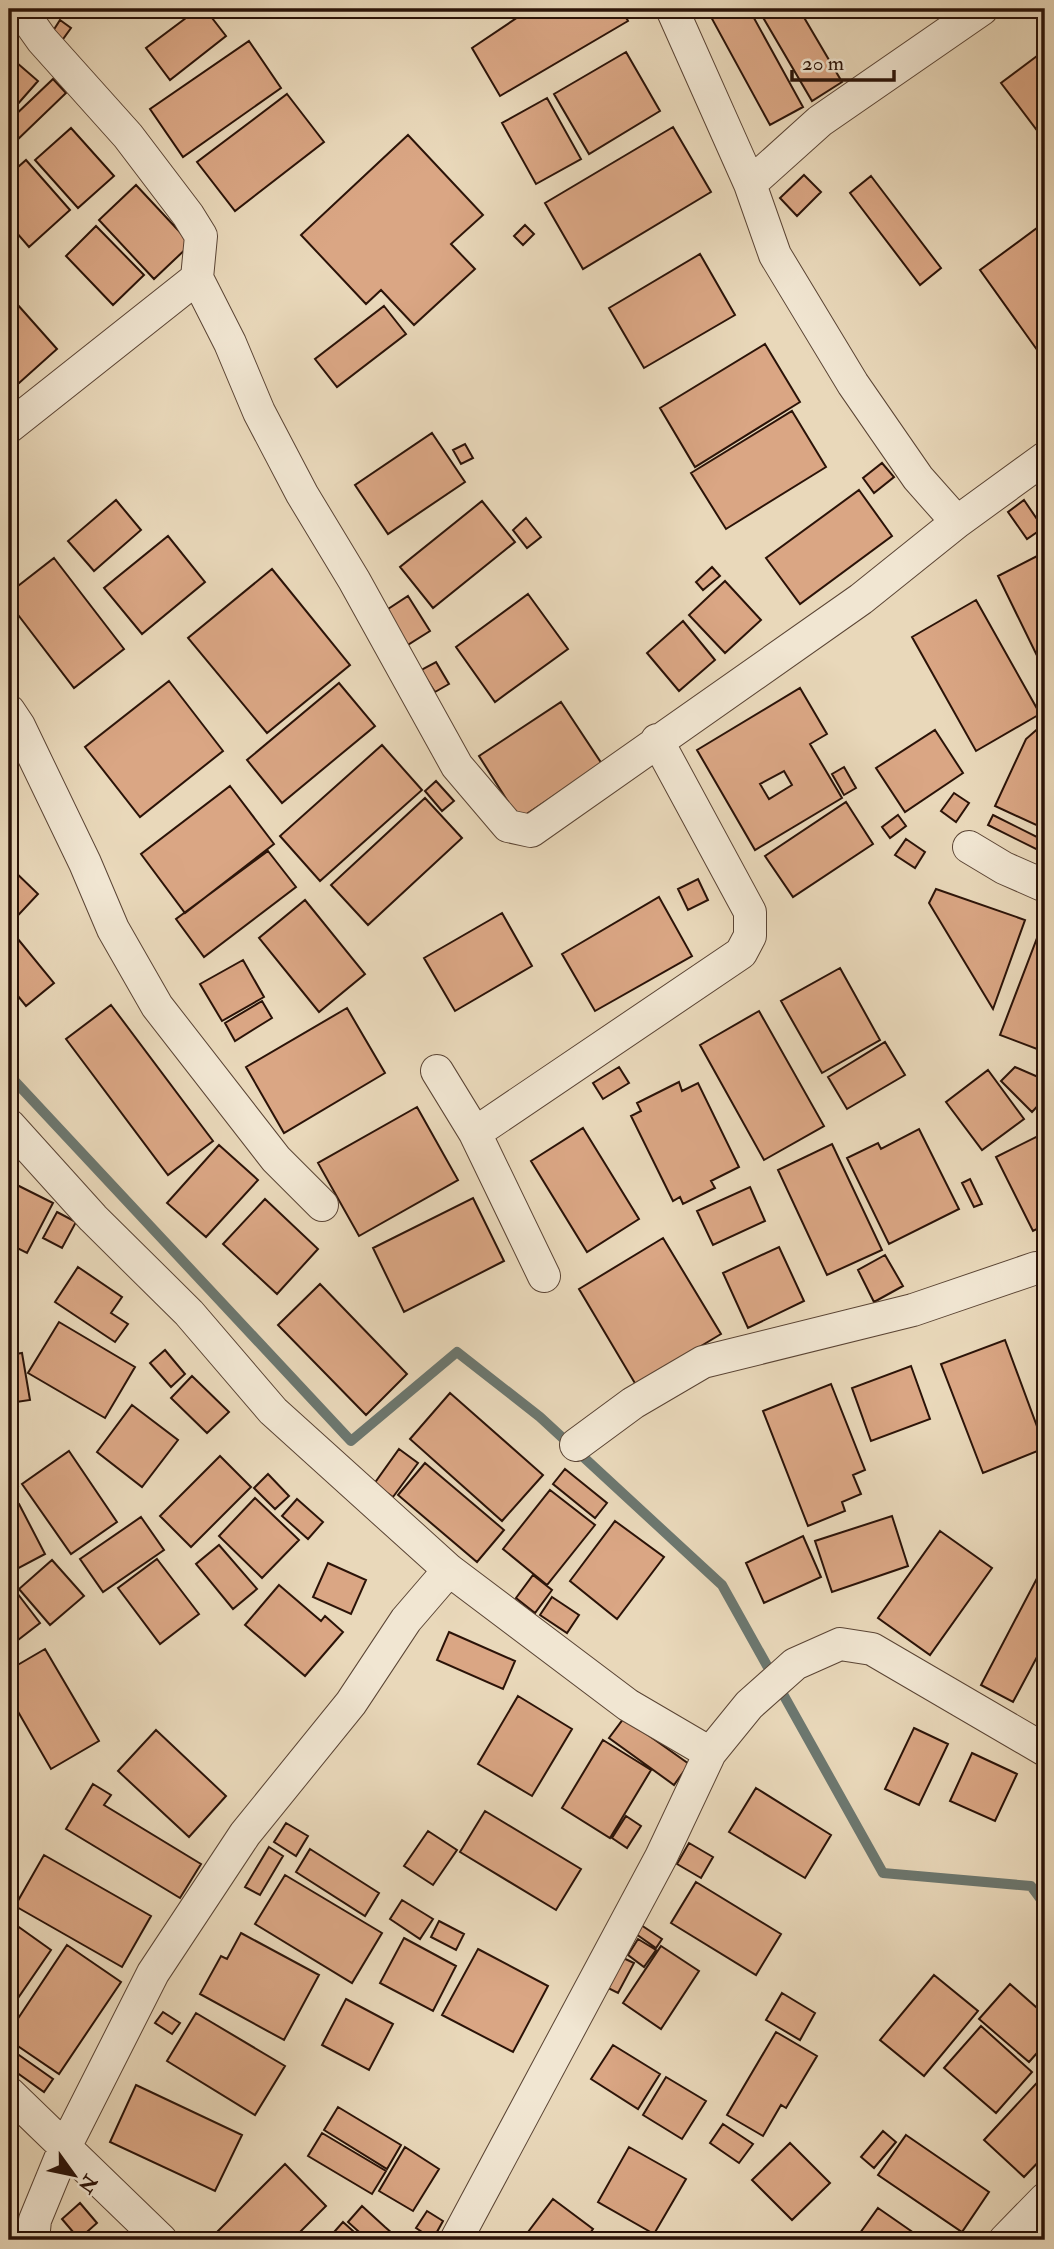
<svg xmlns="http://www.w3.org/2000/svg" width="1054" height="2249" font-family="'IM FELL Double Pica',serif">
<style>
.lines{fill:none;stroke-linecap:round;stroke-linejoin:round}
.stream{stroke:#6c776f;stroke-width:10}
.building{fill:#daa684;stroke:#2b1308;stroke-width:2;fill-rule:evenodd}
.minor-casing{stroke:#5a4434;stroke-width:34}
.minor{stroke:#f1e6d2;stroke-width:32}
</style>
<rect width="100%" height="100%" fill="#e9d8ba"/>
<filter id="stains"><feTurbulence type="fractalNoise" baseFrequency=".00286" numOctaves="4"/><feColorMatrix values="0 0 0 0 .2 0 0 0 0 .09 0 0 0 0 .02 0 0 0 .5 -.17"/></filter>
<radialGradient id="worn" r=".72"><stop offset=".6" stop-color="#630" stop-opacity="0"/><stop offset="1" stop-color="#630" stop-opacity=".3"/></radialGradient>
<g class="lines">
<path class="stream" d="M9 1075 351 1441 457 1352 540 1417 722 1585 883 1873 1031 1886 1045 1905"/>
</g>
<path class="building" d="M198 9H205L226 36 170 80 146 48Z
M530 9H621L628 21 500 96 472 48Z
M725 9H749L803 107 770 125 711 17Z
M758 9H799L842 82 812 101Z
M60 20 71 28 58 46 48 39Z
M249 41 281 88 183 157 150 109Z
M1045 50V122L1036 129 1001 83Z
M626 52 660 111 589 154 554 94Z
M9 56 38 81 9 114Z
M53 79 66 93 13 144 9 139V121Z
M287 94 324 142 235 211 197 162Z
M547 98 581 159 536 184 502 123Z
M673 127 711 192 583 269 545 203Z
M71 128 114 176 78 208 35 160Z
M408 135 483 215 451 244 475 269 414 325 381 290 366 304 301 235Z
M26 160 70 210 29 247 9 224V175Z
M804 175 821 192 797 216 780 198Z
M871 176 941 268 920 285 850 193Z
M136 185 191 244 154 279 99 220Z
M525 225 534 234 523 245 514 236Z
M1041 225 1045 231V361L980 270Z
M96 226 144 275 113 305 66 256Z
M700 254 735 315 644 368 609 308Z
M9 295 57 349 9 392Z
M384 306 406 334 337 387 315 359Z
M765 344 800 402 695 467 660 408Z
M792 411 826 467 726 529 691 473Z
M432 433 465 482 388 534 355 485Z
M465 444 473 458 461 464 453 450Z
M882 463 894 477 874 493 863 478Z
M859 490 892 536 800 604 766 558Z
M116 500 141 530 94 571 68 541Z
M1024 500 1043 528 1027 539 1008 512Z
M482 501 515 542 433 608 400 567Z
M526 518 541 537 527 548 513 530Z
M168 536 205 582 142 634 104 588Z
M1045 552V672L998 576Z
M54 558 124 649 74 688 9 603V593Z
M712 567 720 576 703 590 696 582Z
M272 569 350 665 267 733 188 638Z
M725 581 761 620 725 653 689 615Z
M528 594 568 649 495 702 456 647Z
M408 596 430 631 406 646 385 611Z
M976 600 1040 714 976 751 912 637Z
M683 621 715 660 679 691 647 653Z
M436 662 449 684 435 692 421 670Z
M169 681 223 751 140 817 85 747Z
M339 683 375 726 282 803 247 760Z
M800 688 827 734 810 744 842 798 755 850 697 750ZM784 771 792 785 769 799 760 784Z
M561 702 602 764 519 819 479 756Z
M1042 725H1045V829L995 806 1026 739Z
M935 730 963 773 905 812 876 768Z
M382 745 422 790 320 881 280 836Z
M844 767 856 788 844 795 832 774Z
M436 781 454 801 442 811 425 791Z
M230 786 274 844 185 913 141 854Z
M954 793 969 803 956 822 941 811Z
M425 798 462 838 368 925 331 885Z
M846 802 873 844 793 897 765 856Z
M898 815 906 826 890 838 882 827Z
M993 815 1043 840 1038 850 988 825Z
M906 839 925 852 915 868 895 855Z
M268 851 296 887 204 957 176 919Z
M9 866 38 894 9 925Z
M698 879 708 900 688 910 678 889Z
M936 889 1025 920 993 1009 929 903Z
M659 897 692 956 595 1011 562 954Z
M305 900 365 974 319 1012 259 938Z
M502 913 532 966 455 1011 424 958Z
M1042 925 1045 926V1052L1000 1035Z
M13 933 54 983 26 1006 9 985V937Z
M243 960 264 997 222 1021 200 984Z
M840 968 880 1040 822 1073 781 1001Z
M262 1001 272 1018 235 1041 225 1023Z
M111 1005 213 1141 168 1175 66 1039Z
M347 1008 385 1073 284 1133 246 1067Z
M759 1011 824 1126 764 1160 700 1045Z
M885 1042 905 1075 847 1109 828 1077Z
M619 1067 629 1083 603 1099 593 1083Z
M1015 1067 1045 1080V1098L1032 1112 1001 1081Z
M988 1070 1024 1119 982 1150 946 1102Z
M679 1082 682 1091 698 1083 739 1167 711 1181 715 1188 683 1204 680 1197 673 1201 631 1116 641 1111 637 1103Z
M417 1107 458 1180 359 1236 318 1163Z
M583 1128 639 1219 587 1252 531 1161Z
M919 1129 959 1209 889 1244 847 1158 878 1143 881 1149Z
M1040 1135 1045 1146V1225L1033 1231 996 1157Z
M832 1144 882 1250 827 1275 778 1170Z
M219 1145 258 1180 206 1237 167 1203Z
M970 1179 982 1204 974 1207 962 1183Z
M9 1181 53 1203 27 1253 9 1244Z
M750 1187 765 1221 713 1245 697 1211Z
M473 1198 504 1261 404 1312 373 1248Z
M265 1199 318 1249 277 1294 223 1244Z
M57 1212 76 1222 62 1248 43 1238Z
M663 1238 721 1334 636 1385 579 1289Z
M779 1247 804 1301 748 1328 723 1273Z
M885 1255 903 1286 874 1302 858 1270Z
M78 1267 122 1297 111 1313 128 1324 115 1342 55 1302Z
M320 1284 407 1374 366 1415 278 1325Z
M9 1294 13 1345 9 1346Z
M59 1322 135 1367 105 1418 28 1373Z
M1005 1340 1045 1448 983 1473 941 1364Z
M165 1350 185 1374 171 1387 150 1363Z
M22 1353 30 1400 9 1403V1355Z
M911 1366 930 1419 871 1441 852 1388Z
M192 1376 229 1412 207 1433 171 1398Z
M831 1384 865 1470 853 1475 861 1494 842 1502 845 1511 808 1526 763 1411Z
M450 1393 543 1475 502 1521 410 1439Z
M132 1405 178 1440 142 1487 97 1452Z
M399 1449 418 1463 393 1497 374 1484Z
M69 1451 117 1522 71 1554 22 1484Z
M220 1456 251 1487 191 1547 160 1516Z
M9 1457 18 1486 9 1490Z
M425 1463 504 1530 477 1562 398 1495Z
M565 1469 607 1503 595 1518 553 1484Z
M268 1474 289 1496 275 1509 254 1488Z
M550 1490 595 1525 547 1585 503 1549Z
M255 1498 299 1540 262 1578 219 1536Z
M297 1499 323 1522 308 1539 282 1516Z
M19 1504 45 1554 15 1570 9 1558V1509Z
M892 1516 908 1566 832 1592 815 1541Z
M141 1517 164 1550 103 1592 80 1559Z
M615 1521 664 1557 617 1619 570 1581Z
M940 1531 992 1568 930 1655 878 1618Z
M803 1536 821 1577 764 1603 746 1563Z
M219 1545 257 1589 233 1609 196 1564Z
M157 1559 199 1614 160 1644 118 1588Z
M52 1560 84 1596 50 1625 19 1589Z
M328 1563 366 1580 351 1614 313 1597Z
M1045 1563V1642L1013 1702 981 1685Z
M533 1575 552 1590 535 1613 516 1598Z
M279 1585 321 1621 325 1616 343 1632 305 1676 245 1625Z
M14 1589 40 1623 9 1647V1593Z
M552 1597 579 1615 567 1633 540 1615Z
M449 1632 515 1661 503 1689 437 1660Z
M45 1649 99 1741 51 1769 9 1696V1670Z
M518 1696 572 1729 532 1796 478 1764Z
M624 1718 689 1764 674 1785 609 1738Z
M914 1728 948 1744 919 1805 885 1789Z
M156 1730 226 1796 189 1837 118 1771Z
M603 1740 651 1770 610 1838 562 1808Z
M972 1753 1017 1774 995 1821 950 1801Z
M93 1784 111 1795 104 1805 201 1864 180 1898 66 1829Z
M756 1788 831 1835 805 1878 729 1832Z
M485 1811 581 1869 556 1910 460 1852Z
M626 1816 641 1826 627 1848 612 1838Z
M286 1823 308 1836 296 1856 274 1842Z
M428 1831 457 1850 433 1885 404 1866Z
M689 1843 713 1857 701 1878 677 1864Z
M269 1847 283 1856 260 1895 245 1887Z
M310 1849 379 1893 365 1916 296 1872Z
M44 1855 151 1916 122 1967 15 1906Z
M285 1875 382 1933 352 1983 255 1924Z
M696 1882 781 1934 756 1975 671 1923Z
M402 1900 433 1919 420 1939 390 1919Z
M9 1920 51 1950 18 1998 9 1992Z
M439 1921 464 1934 456 1950 431 1937Z
M641 1925 662 1939 656 1948 636 1934Z
M241 1933 319 1975 284 2040 200 1994 221 1956 227 1959Z
M404 1938 456 1966 433 2011 380 1983Z
M638 1939 656 1950 644 1967 628 1955Z
M67 1945 121 1982 59 2074 9 2040V2032Z
M661 1946 699 1971 661 2029 623 2003Z
M478 1949 548 1986 513 2052 442 2015Z
M621 1957 634 1963 618 1993 606 1987Z
M934 1975 978 2011 924 2076 880 2040Z
M1010 1984 1045 2015V2044L1029 2062 979 2019Z
M782 1993 815 2013 800 2040 766 2020Z
M346 1999 393 2024 369 2070 322 2045Z
M163 2012 180 2023 172 2034 155 2023Z
M196 2013 285 2066 255 2115 167 2061Z
M981 2026 1032 2072 996 2113 944 2068Z
M776 2032 817 2056 786 2108 781 2105 763 2136 727 2115Z
M613 2045 660 2074 638 2109 591 2079Z
M9 2048 53 2079 44 2092 9 2067Z
M1045 2074V2155L1024 2177 984 2140Z
M666 2077 706 2101 682 2139 643 2115Z
M136 2085 242 2135 215 2191 110 2142Z
M338 2107 401 2145 387 2169 324 2130Z
M723 2124 753 2144 739 2163 710 2143Z
M883 2131 896 2142 874 2168 861 2157Z
M322 2133 386 2171 372 2194 308 2156Z
M906 2135 989 2192 962 2232 878 2175Z
M790 2143 830 2183 792 2220 752 2180Z
M405 2147 439 2169 413 2211 379 2191Z
M629 2147 686 2179 654 2234 598 2202Z
M285 2164 326 2206 292 2240H209Z
M553 2199 593 2229 585 2240H522Z
M80 2203 97 2223 79 2239 62 2219Z
M362 2206 385 2227 400 2240H368L348 2222Z
M878 2208 924 2240H855Z
M427 2211 443 2221 433 2239 416 2228Z
M343 2222 363 2240H327Z"/>
<g class="lines">
<g class="minor-casing">
<path id="minor" d="M20 9 42 40 128 136 188 215 201 236 197 278 230 343 259 412 302 494 354 580 457 766 508 826 531 831 861 599 957 522 1045 458
M672 9 750 184 775 255 853 384 918 478 957 522
M750 184 820 121 982 9
M9 427 197 278
M9 711 19 726 85 863 113 929 157 1006 276 1159 322 1205
M969 847 1004 868 1045 886
M437 1071 475 1133 544 1276
M9 1125 93 1218 189 1313 273 1411 449 1570 628 1705 710 1753
M475 1133 741 953 750 936V912L657 740
M576 1445 633 1403 703 1362 913 1310 1036 1268H1045
M9 2093 161 2240
M33 2240 35 2220 65 2147 153 1973 245 1834 351 1703 406 1620 449 1570
M456 2240 661 1857 710 1753 749 1705 795 1664 840 1644 872 1649 1045 1750
M1005 2240 1045 2199"/>
</g>
<use href="#minor" class="minor"/>
</g>
<rect width="1054" height="2249" fill="none" stroke="#e9d8ba" stroke-width="35"/>
<rect x="10" y="10" width="1033" height="2228" fill="none" stroke="#2b1308" stroke-width="3.5"/>
<rect x="18" y="18" width="1019" height="2214" fill="none" stroke="#2b1308" stroke-width="2"/>
<g transform="translate(74 2175) rotate(123)" stroke="#f1e6d2" stroke-width="5" paint-order="stroke">
<path d="M0-5L12 26L0 18L-12 26Z" fill="#2b1308"/>
<text y="-10" font-size="19" font-weight="bold" text-anchor="middle" fill="#2b1308">N</text>
</g>
<path d="M792 70v10h102v-10" fill="none" stroke="#2b1308" stroke-width="3.5"/>
<text x="802" y="70" font-size="21" fill="#2b1308" stroke="#f1e6d2" stroke-width="5" paint-order="stroke">20 m</text>
<rect width="100%" height="100%" filter="url(#stains)"/>
<rect width="100%" height="100%" fill="url(#worn)"/>
</svg>
